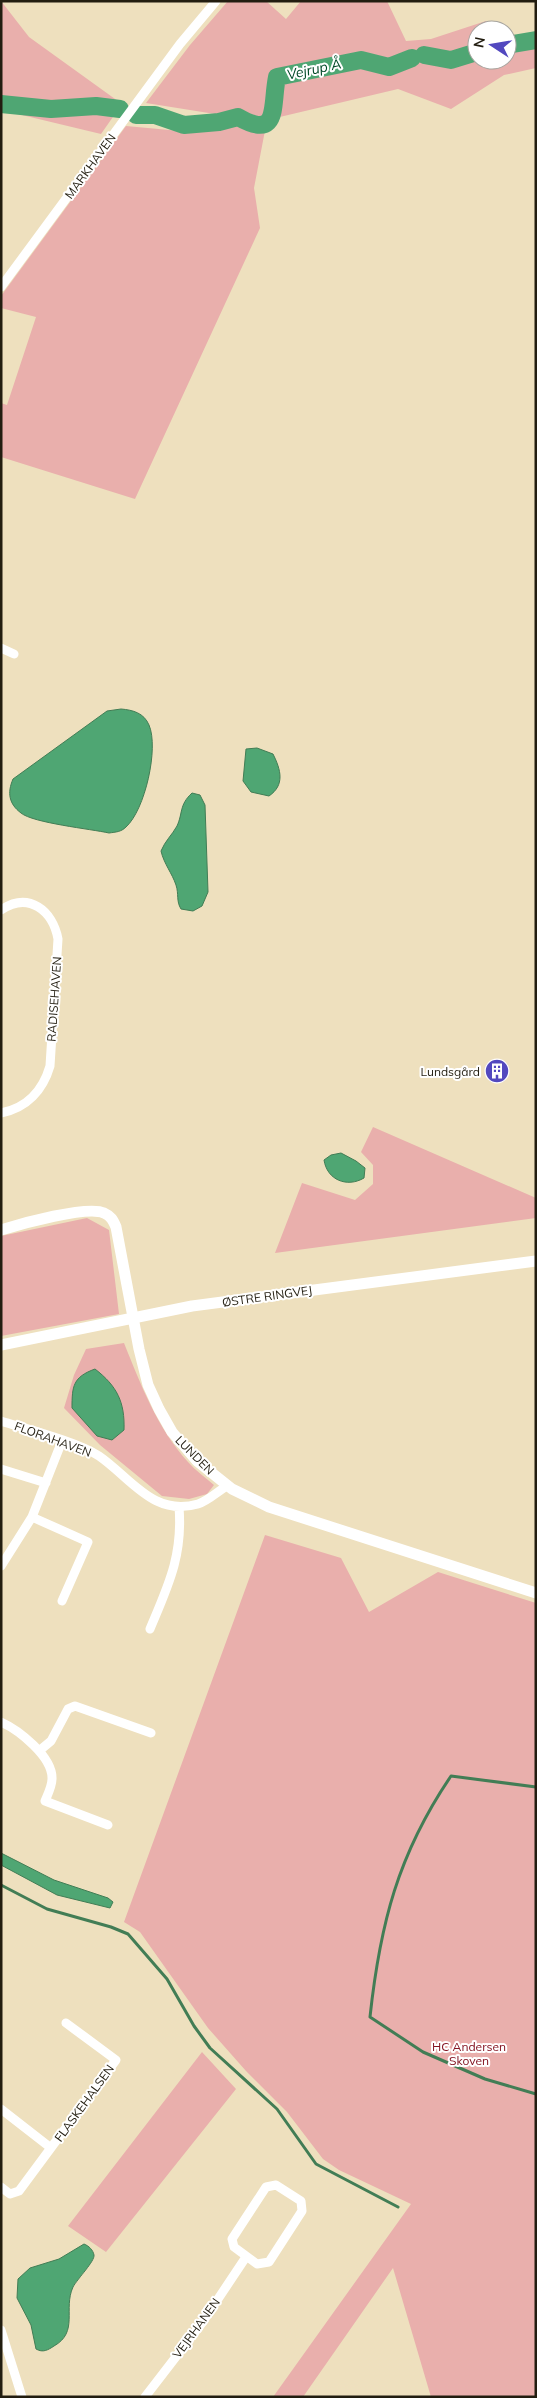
<svg xmlns="http://www.w3.org/2000/svg" width="537" height="2398" font-family="Mulish,sans-serif">
<style>
.green{fill:#e9afac}
.water{fill:#4fa673;stroke:#427d55}
.lines{fill:none;stroke-linecap:round;stroke-linejoin:round}
.stream{stroke:#427d55;stroke-width:3}
.river{stroke:#4fa673;stroke-width:18}
.street{stroke:#fff;stroke-width:9}
.secondary{stroke:#fff;stroke-width:11}
.labels{text-anchor:middle;dominant-baseline:central;stroke-width:4;stroke-linejoin:round;paint-order:stroke}
.street-label{font-size:12px;fill:#221d10;stroke:#fff}
.poi-label{font-size:12px;fill:#221d10;stroke:#fff;text-anchor:end}
.park-label{font-size:12px;fill:#831321;stroke:#fff}
.water-label{font-size:14px;font-style:italic;fill:#004927;stroke:#fff}
</style>
<rect width="100%" height="100%" fill="#eee0be"/>
<path class="green" d="M1 1 29 37 122 104 101 134 1 110Z
M228 1H266L286 19 301 1H387L406 41 431 39 486 21 504 30H477V60H507V31L519 37 536 33V68L504 75 451 109 398 89 267 120 254 188 260 228 135 499 1 457V403L7 405 36 317 1 308V296L126 126 191 132 215 114 146 103 190 45Z
M373 1127 536 1198V1218L275 1253 302 1183 355 1200 373 1184V1165L361 1152Z
M87 1218 109 1230 119 1314 1 1336V1236Z
M124 1343C141 1385 157 1428 188 1462 196 1471 206 1478 214 1485L207 1494 189 1499 162 1496 100 1445 64 1408 74 1375 86 1349Z
M265 1535 341 1558 369 1612 438 1572 536 1603V2397H431L393 2268 303 2397H273L411 2204 339 2170 323 2159 287 2112 246 2071 208 2028 140 1932 124 1922Z
M202 2052 236 2089 106 2252 68 2226Z"/>
<path class="water" d="M121 709C133 710 144 713 149 725 159 748 145 810 126 827 121 832 116 832 109 833 91 829 33 823 21 813 9 804 7 793 13 779L107 711Z
M257 748 273 754C281 770 285 785 269 796L251 792 243 781 246 749Z
M192 793 200 795 205 805 208 892 202 906 193 911 181 909C176 901 179 894 176 885 172 873 164 864 161 851 165 841 172 835 177 826 183 813 179 805 192 793Z
M341 1153 356 1161 365 1168 364 1178C347 1188 327 1180 324 1160L331 1155Z
M95 1369C117 1386 125 1402 124 1430L112 1440 97 1436 72 1408C72 1386 73 1377 95 1369Z
M1 1853 54 1880 108 1898 113 1902 110 1908 57 1895 1 1865Z
M84 2244C89 2246 93 2250 94 2255 95 2261 78 2278 73 2287 63 2309 79 2332 54 2346 48 2350 43 2353 36 2349L31 2325 17 2298 18 2279 30 2268 59 2259Z"/>
<g class="lines">
<path class="stream" d="M536 1787 451 1776C398 1854 380 1924 370 2017L423 2052 485 2079 536 2094
M1 1885 47 1909 111 1927 128 1934 167 1979 194 2026 210 2048 277 2109 316 2164 398 2207"/>
<path class="river" d="M507 45 536 40
M424 55 451 60 477 52
M1 104 51 109 96 106 120 109
M136 115H155L184 125 219 122 238 117C280 141 271 106 277 77L361 60 389 67 412 58"/>
<path class="street" d="M1 287 180 44 216 1
M1 648 14 654
M1 910C29 891 53 911 58 939L50 1066C43 1090 27 1108 1 1113
M1 1421C27 1429 78 1442 99 1456 131 1478 153 1517 198 1504 208 1501 218 1491 227 1486
M1 1469 46 1483
M32 1517 88 1542 62 1601
M1 1566 32 1517 62 1441
M150 1629C168 1586 183 1556 179 1507
M1 1722C19 1730 53 1757 52 1779 52 1786 48 1794 45 1801L108 1825
M39 1751 51 1741 68 1709 75 1706 151 1733
M1 2109 51 2148
M276 2185 301 2201 302 2211 269 2262 257 2264 234 2247 232 2239 266 2187Z
M1 2187 10 2194 19 2191 116 2060 66 2023
M1 2330 22 2397
M145 2397 202 2323 246 2257"/>
<path class="secondary" d="M1 1230C20 1224 88 1205 104 1213 111 1216 113 1220 116 1227L139 1349 148 1385 159 1409 172 1432 197 1461 232 1489 269 1507 536 1593
M1 1345 192 1306 536 1261"/>
</g>
<defs>
<g id="building-disc" transform="scale(1.25)"><circle r="9.5" fill="#5248bf" stroke="#fff"/><path d="M-4-6H4V6H1V3H-1V6H-4ZM-2.5-4.3h1.7v1.8h-1.7ZM.8-4.3h1.7v1.8H.8ZM-2.5-1h1.7V.8h-1.7ZM.8-1h1.7V.8H.8Z" fill="#fff"/></g>
</defs>
<g fill-rule="evenodd">
<use href="#building-disc" x="497" y="1071"/>
</g>
<g class="labels">
<g class="street-label">
<text transform="translate(90 166) rotate(-54)">MARKHAVEN</text>
<text transform="translate(54 999) rotate(-86)">RADISEHAVEN</text>
<text transform="translate(267 1296) rotate(-8)">ØSTRE RINGVEJ</text>
<text transform="translate(53 1439) rotate(20)">FLORAHAVEN</text>
<text transform="translate(195 1455) rotate(45)">LUNDEN</text>
<text transform="translate(84 2103) rotate(-54)">FLASKEHALSEN</text>
<text transform="translate(196 2328) rotate(-54)">VEJRHANEN</text>
</g>
<g class="poi-label">
<text x="480" y="1071">Lundsgård</text>
</g>
<g class="park-label">
<text x="469" y="2046">HC Andersen<tspan x="469" dy="14">Skoven</tspan></text>
</g>
<g class="water-label">
<text transform="translate(314 69) rotate(-12)">Vejrup Å</text>
</g>
</g>
<rect width="537" height="2398" fill="none" stroke="#221d10" stroke-width="5"/>
<g transform="translate(492 45) rotate(282)"><circle r="24" fill="#ffffff" stroke="#a7a59f"/>
<path d="M0-4L9 19L0 12L-9 19Z" fill="#5248bf"/>
<text y="-8" font-size="14" font-weight="bold" text-anchor="middle" fill="#221d10">N</text>
</g>
</svg>
